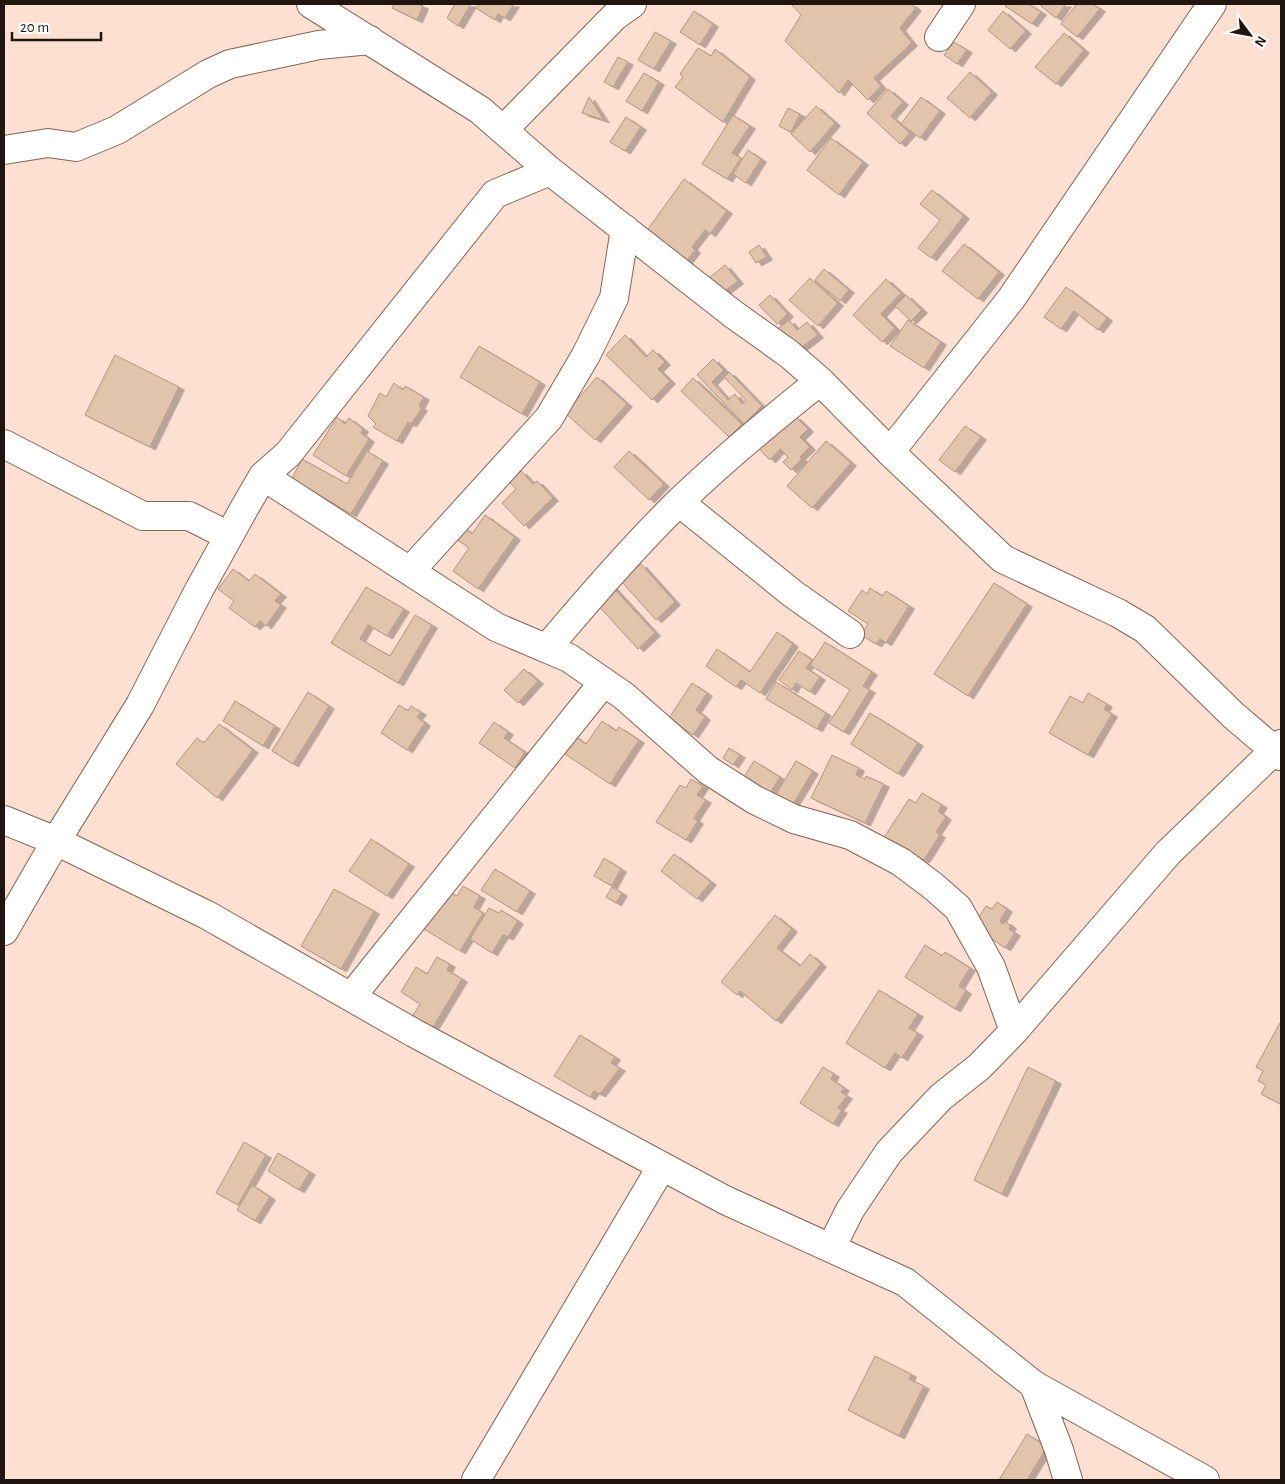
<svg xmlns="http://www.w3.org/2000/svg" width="1285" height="1484" font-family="'Alegreya Sans',sans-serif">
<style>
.building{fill:#e2c4ad;stroke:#b29580;filter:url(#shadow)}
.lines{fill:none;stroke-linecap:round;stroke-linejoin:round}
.minor-casing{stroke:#836455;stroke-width:30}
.minor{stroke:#fff;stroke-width:28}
</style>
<defs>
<filter id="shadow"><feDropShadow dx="5.5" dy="3" stdDeviation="0" flood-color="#0004"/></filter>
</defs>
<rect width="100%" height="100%" fill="#fde0d2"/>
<path class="building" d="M394 4H418L423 6 417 20 392 8Z
M455 4H471L458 26 447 18Z
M479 4H514L505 18 498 14 495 20 476 8Z
M791 4H911L916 8 900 28 912 43 874 78 881 86 868 100 848 80 839 93 785 41 801 15Z
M1007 4H1029L1041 12 1032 24 1005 6Z
M1042 4H1066L1056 18 1041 6Z
M1077 4H1093L1100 9 1077 37 1061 24Z
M694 11 713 24 700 45 680 32Z
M1003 11 1026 31 1010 49 988 30Z
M655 32 671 41 654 69 638 60Z
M1064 33 1084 50 1056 84 1035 67Z
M954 42 967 50 957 64 944 55Z
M698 48 711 56 715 49 750 77 723 122 675 87 683 77 680 74Z
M618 57 628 62 613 87 604 82Z
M970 72 992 92 970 118 947 98Z
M644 73 659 82 642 111 626 101Z
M888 89 903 102 891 116 910 133 900 144 867 113Z
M589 97 604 120 582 113Z
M921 97 940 111 920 138 901 124Z
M816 106 835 123 810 152 791 134Z
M788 108 800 114 791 132 779 126Z
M733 115 750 126 732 153 741 158 727 179 702 164Z
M626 117 641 127 625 151 610 142Z
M831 138 863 162 839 195 807 170Z
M748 150 761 159 746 183 733 174Z
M684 179 727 211 710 234 705 230 692 247 695 250 686 262 646 232Z
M932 190 964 216 931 258 918 248 940 220 920 204Z
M964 244 999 272 978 299 942 271Z
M759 245 767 257 756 263 749 252Z
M725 265 738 281 717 297 704 282Z
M824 269 849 290 840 301 815 280Z
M810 278 838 303 818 326 789 300Z
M886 279 901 293 881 314 895 328 882 342 853 315Z
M1066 287 1107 318 1098 330 1074 311 1061 329 1044 317Z
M770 295 788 314 777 324 759 305Z
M906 295 922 310 911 321 895 306Z
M789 320 797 330 807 322 818 335 793 354 775 331Z
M908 320 941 342 924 368 890 346Z
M625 335 646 357 653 350 665 362 658 369 670 381 652 400 606 355Z
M479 346 540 382 522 414 460 377Z
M115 355 179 387 150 447 85 415Z
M713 359 724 370 712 382 728 400 735 394 742 404 746 400 724 377 729 372 762 406 744 424 697 375Z
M597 377 627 404 595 440 565 413Z
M693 378 742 424 729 437 681 391Z
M394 383 403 390 405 386 424 397 419 406 422 408 411 424 408 422 397 441 373 427 376 424 368 416 380 393 386 397Z
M795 416 808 429 800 437 810 447 800 457 802 459 791 470 783 462 788 457 780 449 770 460 757 447 775 429 779 432Z
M337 417 345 424 349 418 363 429 361 433 369 439 346 476 313 455Z
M965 426 981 437 955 472 939 460Z
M826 441 851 463 812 508 787 486Z
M367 451 383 461 351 514 309 489 306 495 289 484 302 459 347 484Z
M629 451 664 484 649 500 614 467Z
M521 471 533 484 537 481 553 498 524 526 502 503 516 489 509 482Z
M485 515 515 537 478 589 453 571 469 548 455 538 463 527 472 534Z
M641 564 675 602 656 620 621 581Z
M233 569 249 581 255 574 281 594 275 601 281 605 266 626 260 621 255 627 229 608 234 601 218 589Z
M994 583 1027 604 968 696 934 674Z
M611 585 655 633 638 649 594 601Z
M366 587 404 609 387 636 368 625 360 639 390 656 415 615 432 625 398 683 331 643Z
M870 588 882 596 886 591 909 606 886 643 880 639 876 644 861 635 868 624 848 611 862 590 867 594Z
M777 632 793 644 760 693 741 680 736 687 706 666 717 649 750 672Z
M825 642 872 672 863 686 870 690 844 732 829 723 850 690 810 665Z
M799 651 812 660 806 668 820 677 810 692 796 683 792 690 779 680Z
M524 669 538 681 518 703 504 690Z
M776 682 826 713 817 729 766 699Z
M692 683 707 693 696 710 705 717 693 735 669 718Z
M308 692 329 706 293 764 272 751Z
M1088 693 1107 704 1104 709 1112 714 1088 755 1049 733 1070 696 1083 703Z
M235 701 275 726 263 746 223 721Z
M399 705 408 711 411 706 421 712 417 717 425 723 407 750 381 733Z
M870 713 918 743 898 774 851 744Z
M602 721 616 731 619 727 639 740 610 784 562 752 573 735 586 744Z
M494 722 508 732 504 738 525 752 515 768 479 743Z
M219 724 253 750 217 798 176 764 197 738 204 743Z
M729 748 740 755 733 765 723 758Z
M832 755 859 768 856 775 865 779 866 776 884 784 865 823 811 798Z
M754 761 780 777 770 793 744 777Z
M796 761 813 771 792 806 775 796Z
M691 779 703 786 697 795 706 800 694 818 698 821 686 840 656 822 680 785 686 788Z
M922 793 942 805 938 811 946 817 936 832 940 835 924 860 918 857 912 866 883 839 909 799 916 803Z
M371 839 409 864 387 896 349 871Z
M674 854 711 882 697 899 661 871Z
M604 858 621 869 612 886 594 876Z
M495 869 530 891 517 912 481 890Z
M463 886 480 896 474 907 483 913 460 951 424 929 429 922 424 919 449 892 457 896Z
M612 887 622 893 616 903 606 897Z
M334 889 374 911 341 969 301 946Z
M997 902 1007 909 1000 921 1003 924 1005 921 1011 926 1009 929 1015 933 1005 948 973 926 986 906 992 909Z
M489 908 499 913 501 910 518 921 508 937 503 935 492 953 470 939Z
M775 915 792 929 777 948 800 966 810 954 821 964 776 1021 740 991 737 995 721 982Z
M925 945 942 956 945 952 970 968 959 986 966 991 955 1009 905 977Z
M437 957 450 964 447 970 462 979 432 1029 412 1017 420 1004 401 992 416 967 427 974Z
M879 990 918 1014 909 1028 918 1033 902 1058 895 1053 885 1068 846 1043Z
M1281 1021V1102L1280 1104 1261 1094 1266 1085 1258 1081 1263 1071 1256 1067Z
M580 1035 615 1057 611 1063 620 1068 600 1094 594 1091 590 1097 554 1076Z
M823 1067 834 1074 831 1079 844 1088 841 1092 847 1096 838 1108 842 1110 833 1124 800 1103Z
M1028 1067 1056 1081 1002 1194 974 1180Z
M244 1142 266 1155 238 1205 216 1193Z
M278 1153 310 1172 299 1190 268 1171Z
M252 1185 270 1197 255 1221 237 1210Z
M875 1356 911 1374 909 1379 924 1386 899 1436 848 1410Z
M1027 1434 1047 1447 1027 1480H999Z"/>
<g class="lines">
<g class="minor-casing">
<path id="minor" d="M311 4 480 110 550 171 733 314 789 354 820 381 890 452 1003 559 1118 613 1145 629 1233 715 1281 756
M939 37 961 4
M504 129 615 16 632 4
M4 150 48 143 76 147 117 130 208 74 230 64 319 45 370 40
M4 444 143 516H189L229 536
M890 452 1011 299 1212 4
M263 476 496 627 569 658 624 696 708 770 755 800 794 819 850 835 901 862 933 886 958 908 991 967 1014 1031
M679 502 793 594 850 634
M411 570 549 418 586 355 614 298 625 229
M547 648C589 598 632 548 679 502 724 459 772 419 820 381
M4 820 56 841 207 915 414 1033 725 1200 905 1282 1034 1385 1205 1480
M4 931 56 841 140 705 199 590 245 507 263 476 288 454 495 194 550 171
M351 997 603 683
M831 1248 850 1210 889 1152 941 1097 979 1067 1014 1031 1168 853 1281 744
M1034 1385 1059 1450 1068 1480
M476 1480 662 1166"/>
</g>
<use href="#minor" class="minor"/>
</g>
<rect width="1285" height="1484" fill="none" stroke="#21150f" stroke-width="10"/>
<g transform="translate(1250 35) rotate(122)" stroke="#ffffff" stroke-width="4" paint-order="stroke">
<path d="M0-4L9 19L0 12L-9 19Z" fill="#21150f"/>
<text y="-8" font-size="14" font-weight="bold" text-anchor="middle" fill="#21150f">N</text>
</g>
<path d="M12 32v8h89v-8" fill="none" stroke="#21150f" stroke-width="2.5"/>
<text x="20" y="32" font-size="15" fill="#21150f" stroke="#ffffff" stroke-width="4" paint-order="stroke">20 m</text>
</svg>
